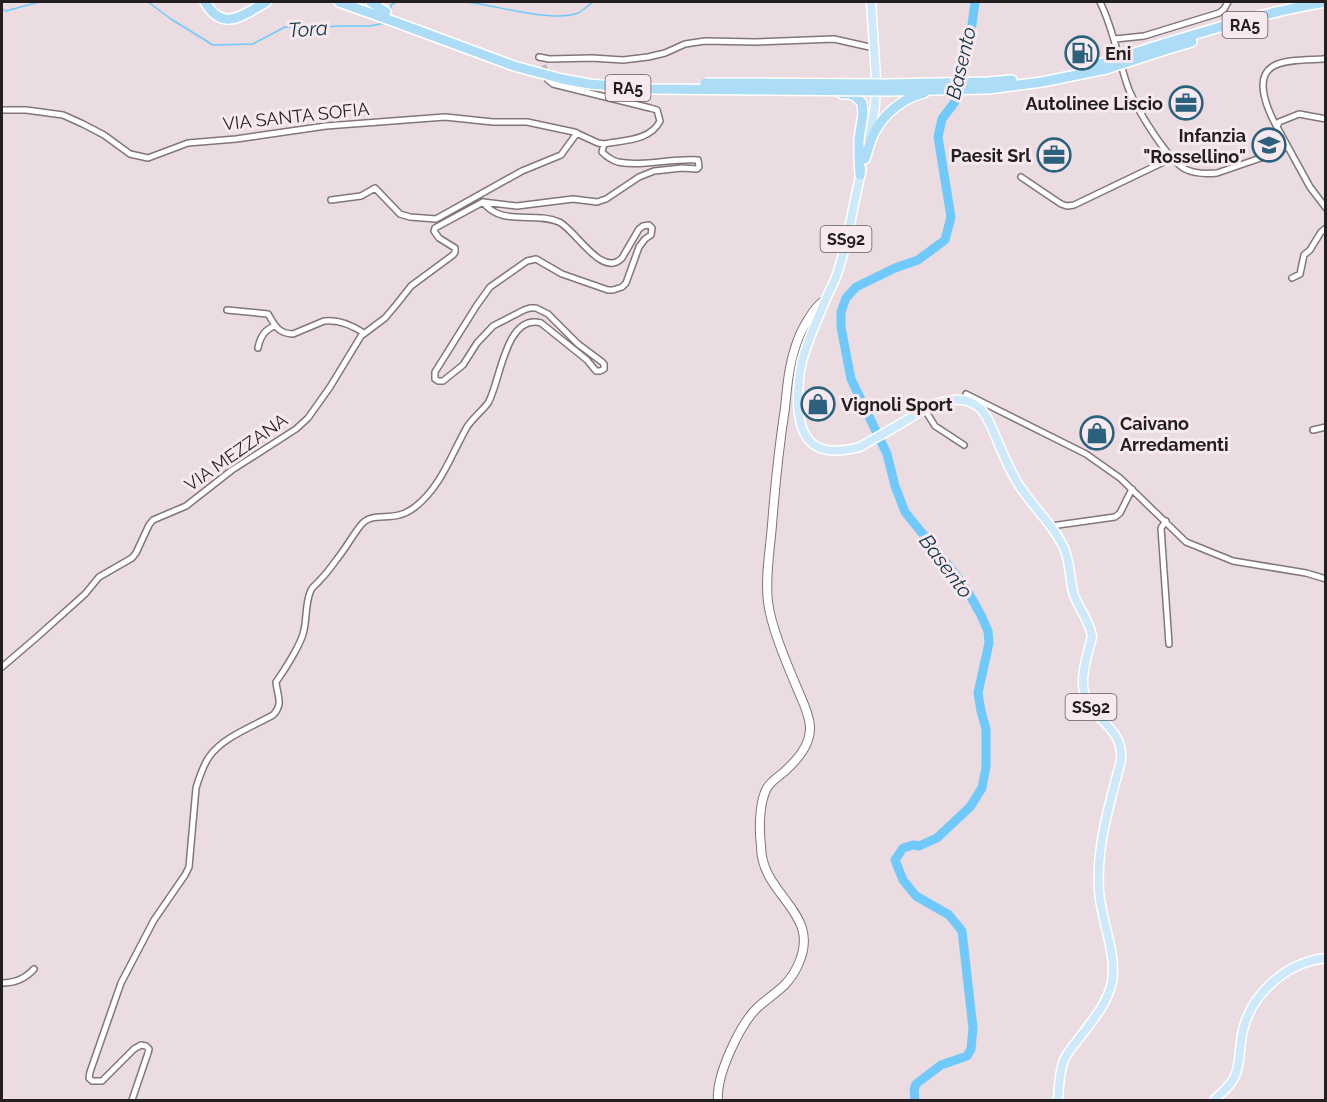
<svg xmlns="http://www.w3.org/2000/svg" width="1327" height="1102" font-family="Raleway,sans-serif">
<style>
.lines{fill:none;stroke-linecap:round;stroke-linejoin:round}
.stream{stroke:#6fcafb;stroke-width:1.5}
.river{stroke:#6fcafb;stroke-width:9}
.minor-tunnel{stroke:#c2b6ba;stroke-width:5;stroke-dasharray:5 2.5;stroke-linecap:butt}
.minor-casing{stroke:#82767a;stroke-width:8}
.secondary-casing{stroke:#82767a;stroke-width:10}
.primary-casing{stroke:#fff;stroke-width:11}
.motorway-casing{stroke:#fff;stroke-width:12}
.minor{stroke:#fff;stroke-width:5}
.secondary{stroke:#fff;stroke-width:8}
.primary{stroke:#ceeafa;stroke-width:8}
.motorway{stroke:#addcf7;stroke-width:9}
.motorway-bridge-casing{stroke:#fff;stroke-width:12;stroke-linecap:butt}
.motorway-bridge{stroke:#addcf7;stroke-width:9}
.labels{text-anchor:middle;dominant-baseline:central;stroke-width:6;stroke-linejoin:round;paint-order:stroke}
.shield{fill:#f7e9ee;stroke:#635b5e;stroke-width:1.5}
.shield-label{font-size:16px;font-weight:bold;fill:#231e20}
.poi-label{font-size:18px;font-weight:bold;fill:#231e20;stroke:#f7e9ee;text-anchor:start}
.street-label{font-size:18px;fill:#231e20;stroke:#f7e9ee}
.water-label{font-size:20px;font-style:italic;fill:#0c364a;stroke:#f7e9ee}
</style>
<rect width="100%" height="100%" fill="#eadce0"/>
<g class="lines">
<path class="stream" d="M148 2 171 19 213 45 253 44 285 27 302 28 340 26H370L385 23
M466 2C495 5 552 23 578 13 583 11 588 5 593 2
M2 9 6 11 39 2
M390 12 391 5 396 2"/>
<path class="river" d="M915 1100 914 1090 916 1084 941 1065 967 1056 971 1049 973 1028 962 931 949 915 916 896 903 880 895 860 903 848 913 845 919 846 937 838 970 807 982 788 986 767V729L981 711 978 693 989 643 988 631 981 615 968 592 957 576 905 512 895 486 887 454 851 379 841 327V312L846 298 856 287 895 268 918 260 945 240 951 217 938 137 942 119 957 99 969 47 975 2"/>
<path class="minor-tunnel" d="M544 65 547 76"/>
<g class="minor-casing">
<path id="minor" d="M1100 2C1114 30 1118 60 1129 90 1138 111 1166 158 1185 169 1195 174 1207 174 1217 173L1281 151 1287 146
M1115 39 1144 36 1219 13 1224 9 1228 2
M539 57 549 59 592 58 623 60 648 57 665 53 685 44 705 41 755 42 834 39 874 48
M2 110H26L63 115 83 124 104 135 130 154 148 158 188 143 236 139 326 126 445 117 493 122H527L574 132 598 143 604 144C624 140 650 141 660 121L657 110 650 108 553 84 548 80
M1326 119 1299 114 1279 122 1277 127 1310 187 1326 208
M1277 127C1269 113 1253 79 1272 67 1283 59 1310 60 1323 59L1326 58
M1021 177 1061 204 1067 206 1074 205 1172 158
M331 200 361 196 375 188 400 214 410 217 436 219 522 171 561 155 577 133
M483 202 517 206 573 199 597 202 606 199 639 177 654 171 682 168 697 169 699 167 698 160C672 158 642 167 618 162 611 160 607 157 602 152L604 144
M1292 278 1300 274 1304 255 1310 250 1321 232 1326 228
M227 310 268 314C275 325 277 333 293 334L324 321C339 319 352 325 364 333
M258 348C260 337 265 329 275 326
M966 394 1086 454 1120 478 1186 542 1233 561 1306 573 1326 579
M925 410 935 426 964 445
M1313 430 1326 427
M1166 521 1161 528 1169 644
M1051 526 1115 517 1120 513 1132 489
M2 667 37 637 85 594 99 577 132 558 136 553 149 525 153 520 186 506 232 470 296 429 308 418 330 387 361 336 385 318 396 305 411 286 453 255 455 252V248L439 238 434 231 435 228 483 202
M2 983C15 983 25 979 34 969
M132 1100 148 1053 149 1049 146 1046 141 1045 134 1049 102 1081H92L89 1078 90 1072 121 983 154 920 185 875 189 867 196 788C199 778 203 766 209 757 223 737 252 727 273 715 284 704 277 695 276 682 284 671 302 643 304 630 307 617 305 603 311 590 313 586 317 584 320 580 326 574 332 566 337 559 346 548 352 536 361 525 370 513 386 519 399 515 404 514 411 510 415 507 441 487 451 455 467 427 473 418 482 411 488 403 500 384 505 313 541 323L587 360 596 371H600L604 369V364L602 362 578 344 548 314 536 308H530L524 310 493 326 477 343 463 365 443 381H438L435 379V372L477 305 490 287 527 261 536 259 562 274 608 290H613L622 287 626 283 639 247 645 239 651 235 652 228 649 225 643 226 639 229 622 258C602 279 575 229 559 222 535 211 501 227 483 202"/>
</g>
<g class="secondary-casing">
<path id="secondary" d="M718 1100C716 1075 740 1024 758 1007 775 992 788 987 798 965 817 924 786 907 769 876 764 867 761 856 761 846 759 829 759 802 767 788 771 781 778 777 784 772 797 760 811 745 810 726 809 713 802 700 797 688 787 664 771 627 768 602 765 577 770 550 772 525 775 486 779 447 785 408 787 387 789 365 796 345 800 332 813 307 825 300"/>
</g>
<g class="primary-casing">
<path id="primary" d="M869 139 875 106 876 78 871 2
M862 169C853 203 849 238 838 271 835 282 829 291 825 301 817 320 808 340 802 361 799 374 798 388 798 401 799 445 818 458 860 447 873 439 887 432 900 424 920 412 942 395 967 401 980 405 986 414 991 426 1001 448 1009 472 1023 491 1036 510 1053 525 1063 546 1071 562 1069 579 1074 595 1079 609 1090 621 1092 637 1088 653 1080 676 1084 692 1091 720 1124 727 1121 760 1110 803 1096 846 1099 891 1101 921 1117 952 1112 982 1107 1005 1091 1022 1077 1041 1072 1047 1067 1053 1064 1060 1059 1072 1059 1087 1058 1100
M1214 1100C1221 1093 1231 1086 1235 1076 1241 1062 1239 1046 1243 1030 1252 993 1287 962 1326 958"/>
</g>
<g class="motorway-casing">
<path id="motorway" d="M205 2C223 33 243 15 266 2
M339 2 398 23
M371 2 386 12
M1163 44C1216 28 1270 11 1326 2
M1165 50 1192 42
M1082 68 1106 62
M888 84 988 82 1012 80
M887 91 988 89 1042 82 1106 69
M842 94H850L856 97 862 103 863 114 859 139V156L860 175
M865 159C868 150 870 140 875 131 885 113 903 98 924 93"/>
</g>
<use href="#minor" class="minor"/>
<use href="#secondary" class="secondary"/>
<use href="#primary" class="primary"/>
<use href="#motorway" class="motorway"/>
<g class="motorway-bridge-casing">
<path id="motorway-bridge" d="M398 23 514 66 562 79 589 84 650 89 887 91
M1106 62 1163 44
M1106 69 1165 50
M705 83 888 84"/>
</g>
<use href="#motorway-bridge" class="motorway-bridge"/>
</g>
<defs>
<g id="fuel-ring" transform="scale(1.725)"><circle r="9.5" fill="#f7e9ee" stroke="#2b617c" stroke-width="1.5"/><path d="M-5.5-6h7V0h2V4h1.3V-2.5L3-4.5l.8-.8L6-3V5H2.5V1h-1V6h-7ZM-4.2-4.7v3.2H.2V-4.7Z" fill="#2b617c"/></g>
<g id="office-ring" transform="scale(1.725)"><circle r="9.5" fill="#f7e9ee" stroke="#2b617c" stroke-width="1.5"/><path d="M-6-3h4V-5.5h4V-3h4V5H-6ZM-1-4.5V-3h2v-1.5ZM-6 0V1H6V0Z" fill="#2b617c"/></g>
<g id="school-ring" transform="scale(1.725)"><circle r="9.5" fill="#f7e9ee" stroke="#2b617c" stroke-width="1.5"/><path d="M0-5L7-2L0 1L-7-2ZM-4 1L0 2.5L4 1V4Q0 6-4 4Z" fill="#2b617c"/></g>
<g id="shop-ring" transform="scale(1.725)"><circle r="9.5" fill="#f7e9ee" stroke="#2b617c" stroke-width="1.5"/><path d="M-5-2.5h2.3a2.7 3.5 0 0 1 5.4 0H5L5.5 6h-11ZM-1.5-2.5h3a1.5 2.3 0 0 0-3 0Z" fill="#2b617c"/></g>
</defs>
<g fill-rule="evenodd">
<use href="#fuel-ring" x="1082" y="53"/>
<use href="#office-ring" x="1186" y="103"/>
<use href="#school-ring" x="1269" y="145"/>
<use href="#office-ring" x="1054" y="155"/>
<use href="#shop-ring" x="818" y="404"/>
<use href="#shop-ring" x="1097" y="433"/>
</g>
<g class="labels">
<g class="shield">
<rect x="1222.5" y="12" width="45" height="26" rx="4.5"/>
<rect x="605.5" y="75" width="45" height="26" rx="4.5"/>
<rect x="820.5" y="226" width="51" height="26" rx="4.5"/>
<rect x="1065.5" y="694" width="51" height="26" rx="4.5"/>
</g>
<g class="shield-label">
<text x="1245" y="25">RA5</text>
<text x="628" y="88">RA5</text>
<text x="846" y="239">SS92</text>
<text x="1091" y="707">SS92</text>
</g>
<g class="poi-label">
<text x="1105" y="53">Eni</text>
<text x="1163" y="103" text-anchor="end">Autolinee Liscio</text>
<text x="1246" y="135" text-anchor="end">Infanzia<tspan x="1246" dy="21">"Rossellino"</tspan></text>
<text x="1031" y="155" text-anchor="end">Paesit Srl</text>
<text x="841" y="404">Vignoli Sport</text>
<text x="1120" y="423">Caivano<tspan x="1120" dy="21">Arredamenti</tspan></text>
</g>
<g class="street-label">
<text transform="translate(296 116) rotate(-6)">VIA SANTA SOFIA</text>
<text transform="translate(236 452) rotate(-35)">VIA MEZZANA</text>
</g>
<g class="water-label">
<text transform="translate(308 29) rotate(-4)">Tora</text>
<text transform="translate(961 63) rotate(-77)">Basento</text>
<text transform="translate(946 566) rotate(53)">Basento</text>
</g>
</g>
<rect width="1327" height="1102" fill="none" stroke="#231e20" stroke-width="6"/>
</svg>
